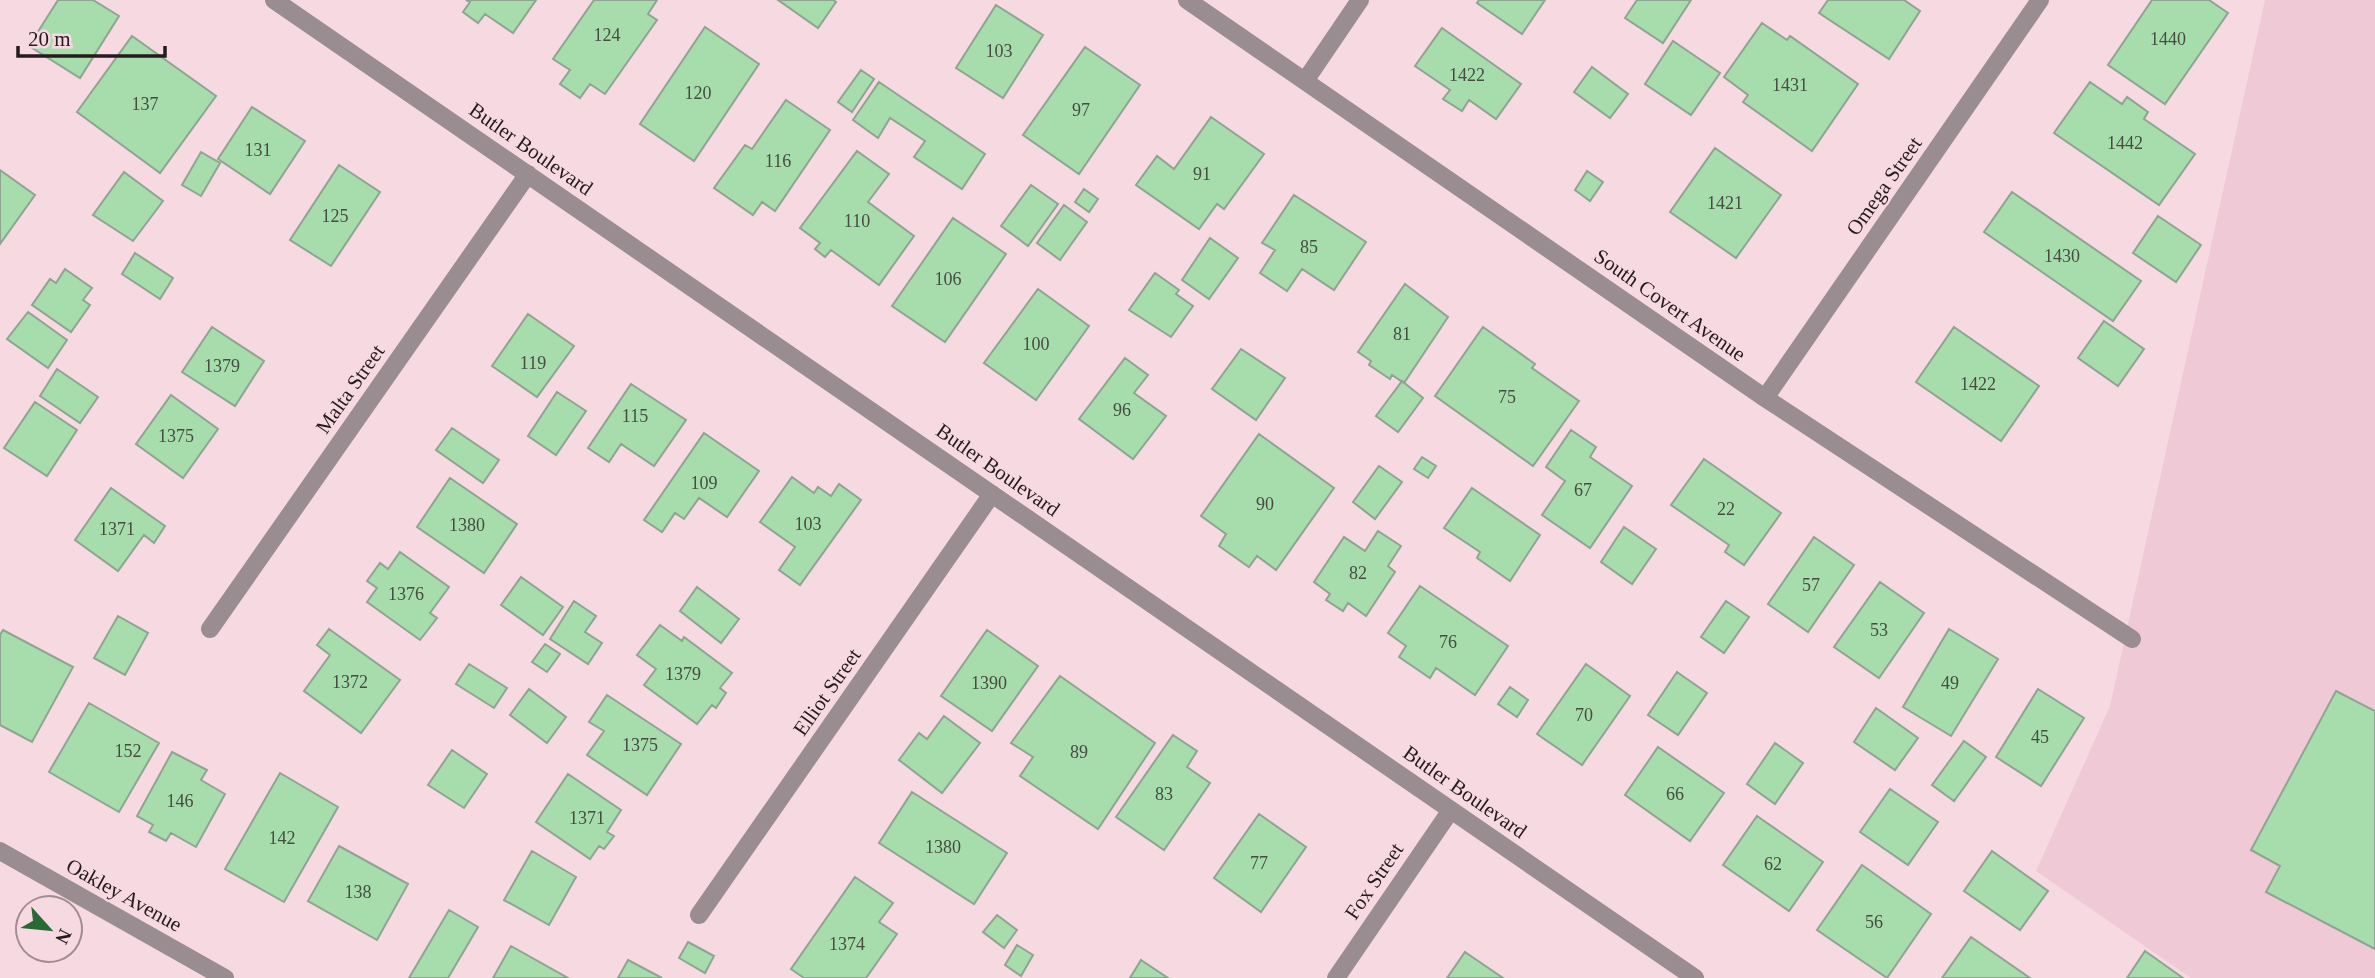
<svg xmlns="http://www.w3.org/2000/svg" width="2375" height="978" font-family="'Times New Roman',serif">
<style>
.built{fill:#efc9d5}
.building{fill:#a7ddac;stroke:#8fa491;stroke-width:2}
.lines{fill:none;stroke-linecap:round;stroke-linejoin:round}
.minor{stroke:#9a8d91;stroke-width:18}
.labels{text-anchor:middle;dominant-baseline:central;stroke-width:5;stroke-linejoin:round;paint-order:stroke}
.number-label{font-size:18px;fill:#464c42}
.street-label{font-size:21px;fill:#251b1e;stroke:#f7d9e2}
</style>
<rect width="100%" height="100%" fill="#f7d9e2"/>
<path class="built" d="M2265 0H2375V978H2191L2036 871 2110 706Z"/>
<path class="building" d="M58 0H93L119 16 80 78 29 46Z
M466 0H536L513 33 485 14 478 23 463 12 470 2Z
M594 0H657L648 14 657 20 605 94 590 84 580 98 560 84 570 70 553 59Z
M778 0H833L836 2 818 28Z
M1479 0H1545L1522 34 1477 3Z
M1637 0H1691L1663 43 1625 18Z
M1828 0H1904L1920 11 1889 59 1819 13Z
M2152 0H2209L2228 13 2165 104 2108 65Z
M996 5 1043 35 1003 98 956 68Z
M1762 23 1787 40 1790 36 1858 84 1812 151 1743 102 1748 95 1724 77Z
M705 27 759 64 694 161 640 124Z
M1442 28 1521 84 1496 119 1469 100 1462 111 1443 99 1450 90 1415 66Z
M132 36 216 96 160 173 77 112Z
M1673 41 1720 73 1691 115 1645 84Z
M1085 47 1140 85 1079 174 1023 135Z
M1592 67 1628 94 1610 118 1574 92Z
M861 70 874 79 852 112 838 102Z
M879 82 985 154 962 189 914 157 925 141 890 118 878 138 853 120Z
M2090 82 2122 104 2127 97 2148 112 2144 119 2195 154 2159 205 2054 133Z
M786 100 830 130 775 211 762 202 753 215 714 188 745 145 752 149Z
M252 107 305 141 270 194 218 159Z
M1211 117 1264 154 1224 209 1217 204 1199 229 1136 185 1157 156 1174 169Z
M1715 148 1781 195 1736 258 1670 212Z
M857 151 889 174 868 202 914 236 879 285 831 250 825 257 815 249 820 243 800 228Z
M201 152 220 163 201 196 182 185Z
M339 165 380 192 331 266 290 240Z
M0 170 35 195 0 244Z
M1587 171 1603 182 1590 201 1575 190Z
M124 172 163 201 133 241 93 215Z
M1031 185 1058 204 1028 246 1001 226Z
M1084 189 1098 199 1089 212 1075 202Z
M2012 192 2141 281 2113 321 1984 232Z
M1294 195 1366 242 1334 290 1302 269 1287 291 1260 273 1275 250 1262 243Z
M1064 205 1087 222 1060 260 1037 243Z
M2158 216 2201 245 2176 282 2133 253Z
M953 218 1006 254 945 342 892 306Z
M1210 238 1238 258 1209 299 1182 280Z
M135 253 173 278 160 299 122 274Z
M65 269 92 288 83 300 90 305 71 332 32 305 50 279 56 283Z
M1155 273 1179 290 1176 294 1193 306 1171 337 1129 310Z
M1405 284 1448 317 1404 383 1392 375 1390 379 1369 365 1371 361 1358 352Z
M1038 289 1089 326 1036 400 984 363Z
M28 312 67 340 48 368 7 339Z
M528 314 574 346 537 397 492 366Z
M2104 321 2144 349 2118 386 2078 358Z
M212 327 264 361 235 406 182 372Z
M1483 327 1535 364 1532 368 1579 401 1533 466 1435 396Z
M1954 327 2039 386 2001 441 1916 382Z
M1241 349 1285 378 1256 420 1212 389Z
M1125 358 1148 375 1134 393 1166 416 1133 459 1079 419Z
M57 369 98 397 80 423 40 396Z
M1402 381 1423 398 1398 432 1376 416Z
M631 384 686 420 654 466 621 444 609 462 588 448Z
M557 392 586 411 556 455 528 436Z
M171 395 218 429 183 478 136 444Z
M35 402 77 430 47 476 4 448Z
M452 428 499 460 483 483 436 450Z
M1571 430 1596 447 1590 457 1632 486 1590 548 1542 515 1565 481 1546 467Z
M704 433 759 471 727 517 699 498 684 519 675 513 662 532 644 520Z
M1259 434 1334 488 1276 570 1257 556 1249 567 1219 546 1226 534 1201 516Z
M1422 457 1436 466 1428 478 1414 469Z
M1704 459 1781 513 1744 565 1725 552 1729 545 1671 505Z
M1379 466 1402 482 1375 519 1353 502Z
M792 477 814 493 818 487 831 496 839 484 861 500 800 585 779 570 795 547 760 522Z
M450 478 517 524 484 573 417 527Z
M111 488 165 526 154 543 144 535 118 571 75 540Z
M1472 488 1540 535 1510 581 1477 558 1480 552 1444 528Z
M1624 527 1656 549 1632 584 1601 562Z
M1378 531 1401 546 1388 566 1395 572 1366 616 1348 603 1343 611 1326 600 1330 594 1314 582 1344 537 1365 551Z
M1814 537 1854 565 1808 632 1768 604Z
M400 552 449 587 430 613 437 618 420 640 367 602 377 588 367 581 380 563 388 569Z
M521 577 563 607 543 635 501 605Z
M1880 582 1924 613 1879 678 1834 647Z
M1420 586 1508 646 1475 695 1436 668 1430 678 1399 657 1406 646 1388 633Z
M697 587 739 619 721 643 680 611Z
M574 601 596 616 585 632 602 643 588 664 550 639Z
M1726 601 1749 617 1724 653 1701 637Z
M118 616 148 633 125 675 94 658Z
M660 625 682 641 684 637 732 673 720 688 726 693 716 708 712 705 697 724 644 685 656 669 637 655Z
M329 629 400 680 361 733 304 691 330 655 317 645Z
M1949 629 1998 659 1951 736 1903 707Z
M3 630 73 667 32 742 0 725V635Z
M987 630 1038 666 992 731 941 696Z
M545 644 560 654 547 672 532 662Z
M469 664 507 688 494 708 456 684Z
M1586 664 1630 696 1582 765 1537 734Z
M1677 672 1707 693 1678 735 1648 715Z
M1060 676 1155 743 1098 829 1020 776 1033 757 1011 743Z
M1510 687 1528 700 1517 717 1498 704Z
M529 689 566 717 547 743 510 715Z
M2038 689 2084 718 2041 786 1996 757Z
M2336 691 2375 711V949L2266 892 2280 866 2251 850Z
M607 695 681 744 647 795 587 755 604 731 589 722Z
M89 703 159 743 119 812 49 772Z
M1876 708 1918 738 1895 770 1854 742Z
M944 716 980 743 942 793 899 760 919 733 927 739Z
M1173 735 1197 751 1187 767 1210 783 1164 850 1116 817Z
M1964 741 1986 757 1954 801 1932 785Z
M1775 743 1803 763 1775 804 1747 784Z
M1658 747 1724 793 1690 841 1625 795Z
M452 750 487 774 464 808 428 785Z
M172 752 207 770 201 780 225 794 196 847 171 833 166 841 149 832 153 825 137 816Z
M280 773 338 807 284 902 225 869Z
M568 774 621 810 607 832 614 836 604 849 599 846 590 859 536 822Z
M1890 789 1938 822 1908 865 1860 832Z
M912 792 1007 853 974 904 879 843Z
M1259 814 1306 847 1261 912 1214 878Z
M1757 816 1823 862 1789 911 1723 865Z
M339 846 408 884 377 940 308 901Z
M532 851 576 877 549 925 504 900Z
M1992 851 2048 891 2020 930 1964 891Z
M1862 865 1931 914 1887 978 1817 930Z
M855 877 893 903 879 922 897 934 866 978H804L791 969Z
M449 910 478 927 448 978H409Z
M997 915 1017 930 1004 948 983 932Z
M1971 937 2030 978H1942Z
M688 942 714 956 705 973 679 958Z
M1017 945 1033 955 1021 976 1005 965Z
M511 946 568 978H493Z
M2145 951 2183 978H2127Z
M1465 952 1503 978H1447Z
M628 960 662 978H618Z
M1141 960 1168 978H1130Z"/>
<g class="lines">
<path class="minor" d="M274 0 1695 978
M1187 0 1765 398 2132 639
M1305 81 1360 0
M1765 398 2040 0
M210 629 528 174
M0 851 225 978
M699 915 992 494
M1336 978 1451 810"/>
</g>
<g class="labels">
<g class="number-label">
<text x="607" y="35">124</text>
<text x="2168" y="39">1440</text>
<text x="999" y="51">103</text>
<text x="1467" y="75">1422</text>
<text x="1790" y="85">1431</text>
<text x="698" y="93">120</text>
<text x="145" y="104">137</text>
<text x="1081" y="110">97</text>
<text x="2125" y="143">1442</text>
<text x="258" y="150">131</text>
<text x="778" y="161">116</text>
<text x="1202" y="174">91</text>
<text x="1725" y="203">1421</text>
<text x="335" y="216">125</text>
<text x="857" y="221">110</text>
<text x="1309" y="247">85</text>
<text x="2062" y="256">1430</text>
<text x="948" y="279">106</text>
<text x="1402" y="334">81</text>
<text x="1036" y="344">100</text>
<text x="533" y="363">119</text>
<text x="222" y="366">1379</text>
<text x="1978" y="384">1422</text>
<text x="1507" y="397">75</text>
<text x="1122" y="410">96</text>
<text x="635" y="416">115</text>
<text x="176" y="436">1375</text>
<text x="704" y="483">109</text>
<text x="1583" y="490">67</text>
<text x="1265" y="504">90</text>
<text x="1726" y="509">22</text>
<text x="808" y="524">103</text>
<text x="467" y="525">1380</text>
<text x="117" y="529">1371</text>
<text x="1358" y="573">82</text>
<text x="1811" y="585">57</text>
<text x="406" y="594">1376</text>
<text x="1879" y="630">53</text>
<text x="1448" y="642">76</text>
<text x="683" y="674">1379</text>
<text x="350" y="682">1372</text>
<text x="989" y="683">1390</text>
<text x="1950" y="683">49</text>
<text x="1584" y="715">70</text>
<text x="2040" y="737">45</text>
<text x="640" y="745">1375</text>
<text x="128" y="751">152</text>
<text x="1079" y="752">89</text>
<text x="1164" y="794">83</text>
<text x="1675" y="794">66</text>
<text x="180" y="801">146</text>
<text x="587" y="818">1371</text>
<text x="282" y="838">142</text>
<text x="943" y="847">1380</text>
<text x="1259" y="863">77</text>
<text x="1773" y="864">62</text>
<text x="358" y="892">138</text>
<text x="1874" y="922">56</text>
<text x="847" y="944">1374</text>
</g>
<g class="street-label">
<text transform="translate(531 149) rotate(35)">Butler Boulevard</text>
<text transform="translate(1884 186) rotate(-55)">Omega Street</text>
<text transform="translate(1670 305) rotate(35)">South Covert Avenue</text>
<text transform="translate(350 389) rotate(-55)">Malta Street</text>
<text transform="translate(998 470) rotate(35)">Butler Boulevard</text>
<text transform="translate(827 692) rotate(-55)">Elliot Street</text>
<text transform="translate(1465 792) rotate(35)">Butler Boulevard</text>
<text transform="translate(1374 881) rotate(-56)">Fox Street</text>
<text transform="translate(124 895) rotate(29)">Oakley Avenue</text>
</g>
</g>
<g transform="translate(49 929) rotate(117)"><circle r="33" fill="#f7d9e2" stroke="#a38d94" stroke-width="2"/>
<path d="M0-5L12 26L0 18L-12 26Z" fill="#286a34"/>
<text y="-10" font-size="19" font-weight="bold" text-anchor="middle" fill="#251b1e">N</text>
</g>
<path d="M18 46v10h147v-10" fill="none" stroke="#251b1e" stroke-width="3.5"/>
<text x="28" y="46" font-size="21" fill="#251b1e" stroke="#f7d9e2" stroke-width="5" paint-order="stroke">20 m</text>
</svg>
